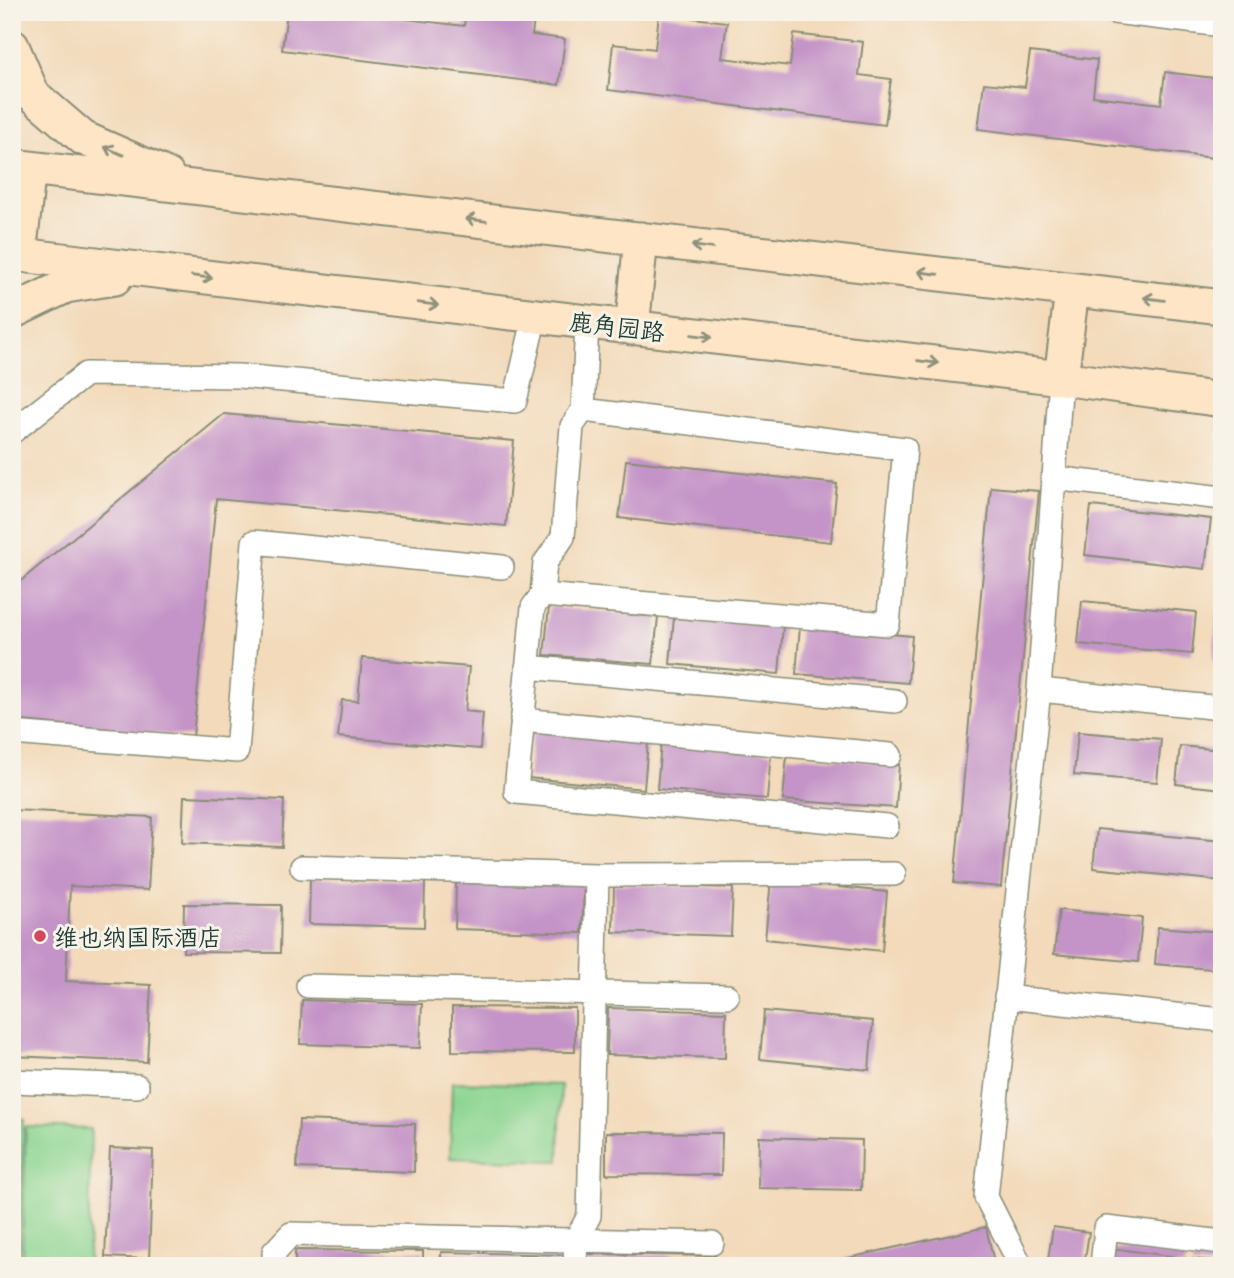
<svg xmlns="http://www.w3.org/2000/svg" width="1234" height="1278" font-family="Mali,'LXGW WenKai TC',sans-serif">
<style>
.green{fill:#8dd692;stroke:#568a63;stroke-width:2}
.building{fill:#c493c7}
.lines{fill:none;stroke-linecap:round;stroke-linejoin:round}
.street-casing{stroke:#898c77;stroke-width:26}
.secondary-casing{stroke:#898c77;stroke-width:37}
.street{stroke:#fff;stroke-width:23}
.secondary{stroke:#fde5c5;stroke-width:33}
.oneway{stroke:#8e917c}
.poi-dot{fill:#d1495b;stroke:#f7f3e8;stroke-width:2.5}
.labels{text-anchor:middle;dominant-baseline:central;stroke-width:6;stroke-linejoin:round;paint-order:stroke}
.street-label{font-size:24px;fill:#1f3d34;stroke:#f7f3e8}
.poi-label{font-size:24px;fill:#1f3d34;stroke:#f7f3e8;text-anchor:start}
</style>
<rect width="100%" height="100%" fill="#f7f3e8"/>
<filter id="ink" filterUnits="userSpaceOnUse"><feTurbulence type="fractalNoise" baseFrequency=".0143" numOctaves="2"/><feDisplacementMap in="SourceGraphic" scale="14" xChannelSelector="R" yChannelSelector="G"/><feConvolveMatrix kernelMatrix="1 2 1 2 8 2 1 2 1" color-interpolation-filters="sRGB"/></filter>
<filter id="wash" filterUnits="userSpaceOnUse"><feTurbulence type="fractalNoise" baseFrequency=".00686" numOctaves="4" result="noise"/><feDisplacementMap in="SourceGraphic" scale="28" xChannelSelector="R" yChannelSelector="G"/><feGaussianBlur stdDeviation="1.57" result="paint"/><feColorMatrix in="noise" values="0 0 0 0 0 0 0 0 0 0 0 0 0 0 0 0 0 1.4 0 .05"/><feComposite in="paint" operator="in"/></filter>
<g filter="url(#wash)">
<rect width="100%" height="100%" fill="#f3daba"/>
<path class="green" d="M452 1082 561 1085 559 1161 450 1158Z
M12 1119H24L19 1261H12Z
M26 1127 91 1129 88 1264 22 1262Z"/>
<g id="blocks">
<path class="building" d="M287 12H397L396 18 464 26 466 12H535L532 35 565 39 559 85 282 50Z
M659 14 727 22 722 58 790 66 794 34 863 42 859 75 891 79 885 125 608 90 613 44 655 49Z
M1030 52 1097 60 1093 96 1161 104 1165 72 1222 79V159L978 129 984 83 1025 87Z
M224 414 514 441 506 526 216 499 193 737 12 720V588Z
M626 460 837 484 831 542 619 518Z
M991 487 1039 491 1001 887 954 883Z
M1091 506 1211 519 1205 569 1085 555Z
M1082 601 1196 612 1192 654 1078 644Z
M549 607 658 617 653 664 544 655Z
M1217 614H1222V661H1213Z
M674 617 783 626 779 674 670 664Z
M800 626 912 636 908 683 796 674Z
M362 658 469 667 465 711 483 713 480 749 338 737 342 700 358 701Z
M533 731 648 742 644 789 528 778Z
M1078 732 1161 739 1157 782 1074 775Z
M661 743 771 753 767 799 657 789Z
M1180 746 1222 750V789L1176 784Z
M787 755 899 764 896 808 783 800Z
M184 796 284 800 282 847 182 843Z
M12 810 152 817 148 890 70 886 66 981 151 985 147 1062 12 1056Z
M1097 829 1222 841V881L1093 868Z
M310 878 425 881 424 927 309 924Z
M771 880 887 892 882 951 765 939Z
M456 881 584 885 582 933 455 929Z
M614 884 733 888 731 936 613 932Z
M184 904 281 905 280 953 183 952Z
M1059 910 1142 918 1138 962 1054 954Z
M1158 927 1222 932V970L1155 964Z
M302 1000 422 1004 420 1048 300 1044Z
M452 1007 575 1008V1052L452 1051Z
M608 1008 726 1012 725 1058 607 1055Z
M764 1011 873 1021 869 1070 760 1059Z
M299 1120 415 1124 414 1172 297 1168Z
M606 1132 722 1133 721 1175 606 1174Z
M759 1137 862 1140 861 1190 758 1188Z
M110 1148 153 1150 149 1259 105 1257Z
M986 1227 995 1266H836L835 1261Z
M1053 1227 1089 1232 1084 1266H1047Z
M1111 1248 1185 1258 1184 1266H1109Z
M295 1250 423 1251V1266H295Z
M441 1252 569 1255V1266H441Z
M588 1254 715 1256V1266H588Z
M1193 1259 1222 1262V1266H1192Z"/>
</g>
</g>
<g filter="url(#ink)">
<use href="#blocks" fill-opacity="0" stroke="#898c77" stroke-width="2"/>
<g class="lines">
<g class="street-casing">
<path id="street" d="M1114 12 1222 25
M583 410 905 449 888 624 542 595 545 563 563 537 572 426 583 410 587 323
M12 432 86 374 239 376 515 401 535 316
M1053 478 1222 498
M542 595 533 607 516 792 887 826
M527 667 895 701
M1039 690 1222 708
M522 720 890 755
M12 733 237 751 254 542 502 567
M302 867 597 875
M308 986 727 996
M1006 997 1222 1020
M12 1081 137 1086
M274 1266V1252L291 1234 712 1243
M575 1266 576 1240 589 1216 597 875 894 874
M1021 1266 986 1197 1039 690 1061 378
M1102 1266 1106 1228 1222 1242"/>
</g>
<g class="secondary-casing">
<path id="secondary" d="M12 46 33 95 83 138 167 175
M12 166 1222 307
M12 254 1061 378 1222 400
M19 255 29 168
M12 312 66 286 115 278
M632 328 641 239
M1061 378 1072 290"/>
</g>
<use href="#street" class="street"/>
<use href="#secondary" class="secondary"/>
</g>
<defs><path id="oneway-shaft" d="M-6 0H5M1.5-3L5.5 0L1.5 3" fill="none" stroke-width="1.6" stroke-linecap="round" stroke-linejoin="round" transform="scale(1.75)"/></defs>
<g class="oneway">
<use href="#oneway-shaft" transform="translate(114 151) rotate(-156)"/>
<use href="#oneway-shaft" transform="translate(476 220) rotate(-173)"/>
<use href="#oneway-shaft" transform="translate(702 247) rotate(-173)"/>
<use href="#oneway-shaft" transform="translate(928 273) rotate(-173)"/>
<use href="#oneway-shaft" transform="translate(202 277) rotate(7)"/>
<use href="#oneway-shaft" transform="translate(1154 299) rotate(-173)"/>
<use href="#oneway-shaft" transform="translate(428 304) rotate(7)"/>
<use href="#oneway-shaft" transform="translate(702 336) rotate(7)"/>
<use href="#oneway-shaft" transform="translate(928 362) rotate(7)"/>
</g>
</g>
<circle class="poi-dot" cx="40" cy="936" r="7"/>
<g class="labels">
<g class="street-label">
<text transform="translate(617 326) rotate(7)">鹿角园路</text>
</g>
<g class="poi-label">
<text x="54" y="936">维也纳国际酒店</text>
</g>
</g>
<rect width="1234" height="1278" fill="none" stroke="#f7f3e8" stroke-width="42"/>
</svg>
